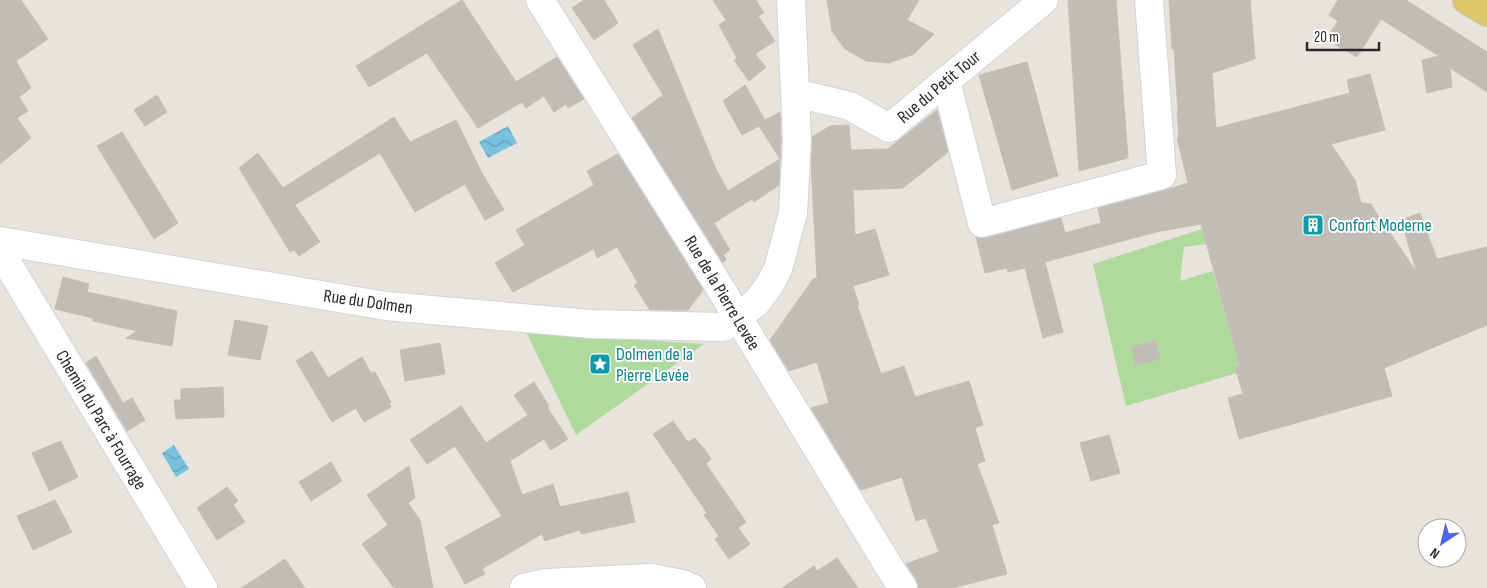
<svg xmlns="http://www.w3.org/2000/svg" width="1487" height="588" font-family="'Sofia Sans Condensed',sans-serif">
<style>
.green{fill:#b0d99e}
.water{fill:url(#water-waves)}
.building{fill:#c1bdb6;stroke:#c3bfb5}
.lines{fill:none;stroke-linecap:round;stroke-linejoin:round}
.minor-casing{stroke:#d0d3df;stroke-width:30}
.major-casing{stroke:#c3c3c3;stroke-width:30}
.minor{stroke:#fff;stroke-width:28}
.major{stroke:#dec66a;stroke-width:28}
.labels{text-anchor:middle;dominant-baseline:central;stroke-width:4;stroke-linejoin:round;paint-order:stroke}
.street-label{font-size:18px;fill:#282828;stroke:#fff}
.culture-label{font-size:18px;fill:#0d838f;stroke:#fff;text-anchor:start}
</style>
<defs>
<pattern id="water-waves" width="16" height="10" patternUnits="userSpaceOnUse" patternTransform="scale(1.25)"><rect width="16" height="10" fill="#7ac1de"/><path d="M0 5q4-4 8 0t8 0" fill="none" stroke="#649db4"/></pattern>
</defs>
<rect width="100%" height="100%" fill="#e8e3db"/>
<path class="green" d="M1202 229 1206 244 1184 247 1180 281 1213 271 1240 366 1235 367 1237 373 1126 406 1093 264Z
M526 332 704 344 576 435Z"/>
<path class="water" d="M508 126 517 143 488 158 479 142Z
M174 445 189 469 176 477 162 453Z"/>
<path class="building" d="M0 0H21L48 39 16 61 31 88 19 97 28 111 17 118 31 138 0 164Z
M462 0 516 82 557 57 584 99 568 108 566 104 554 112 544 96 526 108 522 102 478 128 427 53 369 87 356 66Z
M584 0H604L618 23 594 40 572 8Z
M713 0H756L764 13 758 16 775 41 755 54 766 67 749 81 734 60 737 58 719 25 726 20Z
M827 0H919L907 20 934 34 914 54 889 63 866 61 845 49 832 31Z
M1068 0H1116L1128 158 1079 171Z
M1169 0H1250L1255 59 1212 73 1216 128 1350 93 1347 80 1370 74 1385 130 1331 144 1355 180 1361 203 1371 204 1379 217 1374 230 1385 225 1417 273 1401 220 1420 213 1437 259 1487 247V325L1384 368 1392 396 1239 439 1228 398 1243 394 1235 367 1240 366 1201 224 1156 232 1045 262 1063 332 1043 338 1025 268 1008 272 1007 268 985 273 976 237 986 238 1061 218 1065 233 1101 223 1098 208 1166 190 1188 183 1177 138 1179 137 1177 112H1178L1174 49H1172Z
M1338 0H1406L1487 52V92L1450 68 1452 87 1427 93 1422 60 1439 56 1381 19 1357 57 1326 39 1338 21 1329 15Z
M658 29 716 169 728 191 780 159 759 126 742 135 723 101 745 85 765 120 780 112 781 141 779 185 754 202 752 199 714 223 730 250 723 255 726 259 723 263 632 118 663 95 633 45Z
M1027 62 1058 176 1012 190 979 75Z
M157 95 167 112 145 126 134 110Z
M937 110 948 152 903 188 853 190 855 235 875 229 889 275 853 286 859 305H857L881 374 904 366 915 397 969 381 983 425 975 428 985 461 977 464 999 523 992 525 1007 574 953 588H918L916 579 906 564 939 552 926 518 916 521 902 477 861 490 811 408 829 403 817 362 789 371 770 340 813 279 817 278 811 163 812 137 830 126 849 125 851 150 888 149Z
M394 117 410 142 456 120 482 173 504 210 485 220 465 184 415 212 380 153 295 205 320 242 299 256 294 250 290 252 239 168 258 153 283 188Z
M122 132 178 223 154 239 97 146Z
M618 154 703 290 688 310H650L634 285 638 283 617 247 597 258 594 249 513 292 495 263 525 245 516 230 594 185 587 171Z
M63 277 89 284 87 292 177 311 172 346 126 338 137 331 93 321V318L55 309Z
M235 320 268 326 260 360 228 355Z
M1156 341 1160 359 1136 365 1132 347Z
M440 343 445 374 405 381 400 350Z
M312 351 328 378 362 357 371 373 375 372 391 402 389 403 391 407 364 422 356 408 332 422 296 361Z
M96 356 123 403 132 398 145 420 127 431 86 363Z
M534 382 549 406 547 407 568 439 551 450 544 439 510 461 522 495 553 484 560 507 628 492 635 522 581 534 580 530 545 541 542 534 482 569 485 574 465 584 445 547 502 516 455 446 427 464 410 440 461 406 486 443 528 415 514 395Z
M223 387 224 417 176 419 174 400H181V389Z
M673 421 688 442 695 438 705 450 711 459 706 464 746 522 738 528 750 544 729 559 715 539 719 536 704 515 707 513 653 434Z
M1109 435 1120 473 1091 481 1080 443Z
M61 441 78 477 49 491 32 453Z
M331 462 342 481 311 501 299 482Z
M409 466 415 498 408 503 420 520 433 588H394L362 544 388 525 367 495Z
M227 487 238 501 233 505 245 522 217 540 197 508Z
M55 500 72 532 33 550 17 516Z
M837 558 858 588H782L814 566 817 571Z
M285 559 305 588H241L260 576Z"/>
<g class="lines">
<g class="minor-casing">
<path id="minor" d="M540 0 714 278 888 565 903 588
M946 81 982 223 1162 175 1149 0
M795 93 850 106 889 128 1044 0
M0 241 386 306 591 324 724 327 756 303 769 286 778 269 793 213 797 141 791 0
M0 251 203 588
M524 588 546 583 652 578 682 584 692 588"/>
</g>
<g class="major-casing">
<path id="major" d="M1467 0 1487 12"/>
</g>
<use href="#minor" class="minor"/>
<use href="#major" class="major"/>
</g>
<defs>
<g id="building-square" transform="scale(1.125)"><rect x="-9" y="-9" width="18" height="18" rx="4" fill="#0f9aa8" stroke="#fff"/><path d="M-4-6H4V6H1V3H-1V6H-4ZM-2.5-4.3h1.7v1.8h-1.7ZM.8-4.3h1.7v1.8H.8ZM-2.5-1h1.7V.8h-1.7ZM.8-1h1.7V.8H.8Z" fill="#fff"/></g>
<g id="sight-square" transform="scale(1.125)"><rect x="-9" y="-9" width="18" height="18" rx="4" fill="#0f9aa8" stroke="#fff"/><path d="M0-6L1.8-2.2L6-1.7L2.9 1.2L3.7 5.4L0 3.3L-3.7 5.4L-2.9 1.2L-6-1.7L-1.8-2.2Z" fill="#fff"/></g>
</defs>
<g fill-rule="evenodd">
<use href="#building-square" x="1313" y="225"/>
<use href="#sight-square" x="600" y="364"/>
</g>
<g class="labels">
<g class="street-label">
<text transform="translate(939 87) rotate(-40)">Rue du Petit Tour</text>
<text transform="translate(722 293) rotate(59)">Rue de la Pierre Levée</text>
<text transform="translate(368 302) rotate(8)">Rue du Dolmen</text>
<text transform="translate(101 420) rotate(59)">Chemin du Parc à Fourrage</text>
</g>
<g class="culture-label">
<text x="1329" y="225">Confort Moderne</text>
<text x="616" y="354">Dolmen de la<tspan x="616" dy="21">Pierre Levée</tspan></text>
</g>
</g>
<g transform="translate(1442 543) rotate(215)"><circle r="24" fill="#ffffff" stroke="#a9a9a9"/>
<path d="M0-4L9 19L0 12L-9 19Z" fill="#4e65e3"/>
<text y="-8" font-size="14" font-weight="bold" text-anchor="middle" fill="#282828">N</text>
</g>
<path d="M1307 42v8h72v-8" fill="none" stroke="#282828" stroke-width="2.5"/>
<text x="1314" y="42" font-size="15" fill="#282828" stroke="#ffffff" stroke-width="4" paint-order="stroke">20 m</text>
</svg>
